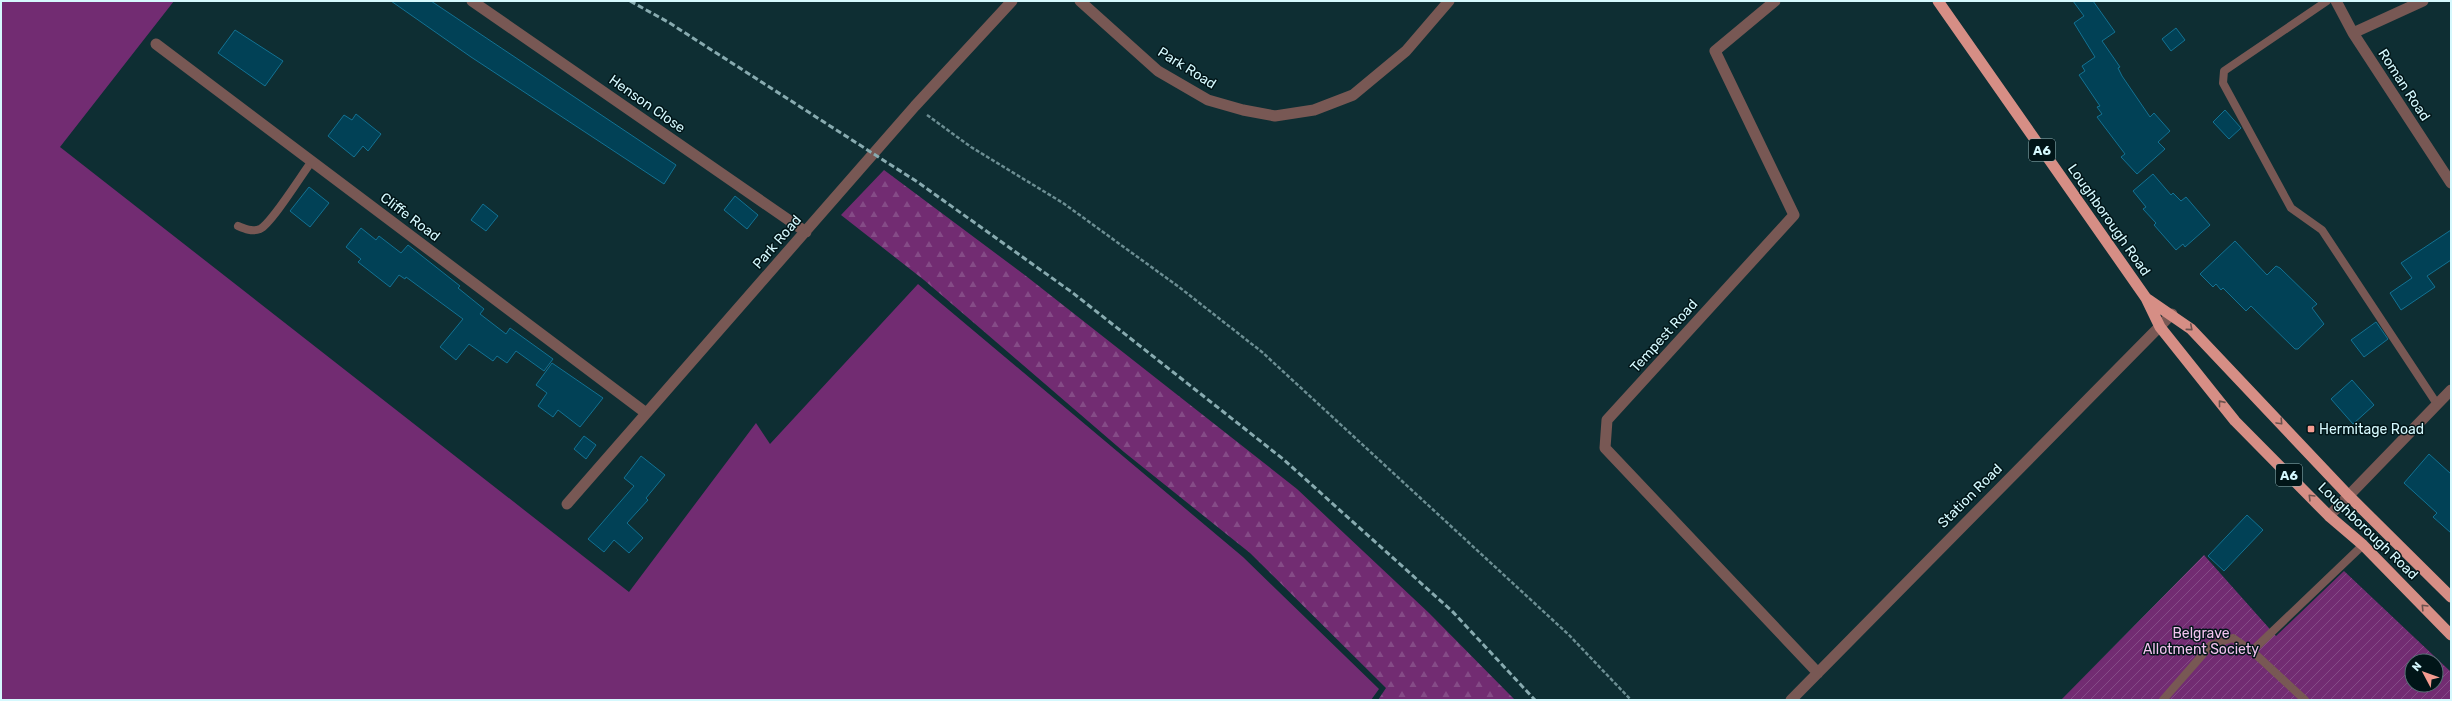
<svg xmlns="http://www.w3.org/2000/svg" width="2452" height="701" font-family="Rubik,sans-serif">
<style>
.grass{fill:#722c72}
.forest{fill:url(#forest-firs)}
.garden{fill:url(#garden-furrows);fill-rule:evenodd}
.building{fill:#014156;stroke:#137293}
.lines{fill:none;stroke-linecap:round;stroke-linejoin:round}
.path{stroke:#6c8e93;stroke-width:2.5;stroke-dasharray:4 2;stroke-linecap:butt}
.service{stroke:#785854;stroke-width:8}
.minor{stroke:#785854;stroke-width:11}
.trunk{stroke:#d68e85;stroke-width:11}
.rail{stroke:#88abb0;stroke-width:3;stroke-dasharray:6 3;stroke-linecap:butt}
.oneway{stroke:#6c524e}
.poi-dot{fill:#f59c91;stroke:#011518;stroke-width:1.5}
.labels{text-anchor:middle;dominant-baseline:central;stroke-width:3;stroke-linejoin:round;paint-order:stroke}
.shield{fill:#011518;stroke:#95b5b9;stroke-width:1}
.shield-label{font-size:13px;font-weight:bold;fill:#d5f9fe}
.street-label{font-size:14px;fill:#d5f9fe;stroke:#011518}
.poi-label{font-size:14px;fill:#d5f9fe;stroke:#011518;text-anchor:start}
.park-label{font-size:14px;fill:#f3c3f0;stroke:#011518}
</style>
<defs>
<pattern id="forest-firs" width="22" height="20" patternUnits="userSpaceOnUse"><rect width="22" height="20" fill="#722c72"/><path d="M5 1l3.5 6h-7zM16 11l3.5 6h-7z" fill="#854b87"/></pattern>
<pattern id="garden-furrows" width="10" height="10" patternUnits="userSpaceOnUse"><rect width="10" height="10" fill="#722c72"/><path d="M-1 1l2-2M0 10L10 0M9 11l2-2" fill="none" stroke="#854b87"/></pattern>
</defs>
<rect width="100%" height="100%" fill="#0e2e33"/>
<path class="grass" d="M1 1H174L60 147 629 592 756 423 770 444 918 284 1243 557 1379 689 1371 700H1Z"/>
<path class="forest" d="M884 170 1026 276 1297 489 1429 613 1515 700H1378L1386 688 1250 553 1124 452 924 280 841 215Z"/>
<path class="garden" d="M2204 555 2276 636 2344 571 2451 672V700H2061ZM2412 661H2436V685H2412Z"/>
<path class="building" d="M391 1H431L676 165 664 184 471 57Z
M2073 1H2093L2115 32 2102 41 2120 67 2118 68 2122 76 2150 117 2154 113 2170 131 2158 142 2165 149 2137 174 2121 157 2125 154 2097 117 2102 114 2097 107 2100 106 2079 75 2085 71 2082 66 2095 57 2074 23 2084 16Z
M2176 28 2185 40 2171 51 2162 39Z
M235 30 283 61 265 86 218 53Z
M2225 110 2241 128 2229 139 2213 122Z
M356 114 381 134 368 151 363 146 354 157 328 136 344 115 352 120Z
M2153 174 2171 195 2173 193 2181 201 2186 197 2210 225 2185 247 2183 244 2176 250 2154 225 2156 223 2143 209 2146 207 2133 191Z
M309 187 329 203 310 227 290 211Z
M735 196 758 215 747 229 724 210Z
M483 204 498 216 486 231 471 220Z
M361 228 376 240 379 236 401 253 408 245 460 286 458 288 484 309 480 314 506 334 510 328 553 359 544 371 516 351 507 363 497 356 493 361 469 344 456 360 440 347 463 319 406 277 405 279 399 275 390 287 358 262 361 259 346 247Z
M2451 230V260L2427 276 2435 287 2401 310 2390 293 2412 278 2401 263Z
M2235 241 2267 275 2276 266 2280 268 2317 304 2312 308 2324 324 2298 349H2295L2251 306 2246 311 2223 288 2221 290 2216 284 2213 287 2200 274Z
M2376 322 2388 339 2364 357 2351 340Z
M552 363 603 398 580 427 558 410 553 417 538 406 547 393 536 385Z
M2352 380 2374 405 2353 424 2331 399Z
M584 436 596 445 586 459 574 449Z
M2429 454 2451 474V533L2433 517 2437 513 2404 483Z
M641 456 665 475 646 498 648 500 627 523 643 538 629 553 614 540 604 552 588 539 634 486 624 478Z
M2247 515 2263 530 2224 571 2208 556Z"/>
<g class="lines">
<path class="path" d="M927 115 971 147 1063 203 1179 287 1262 352 1569 635 1631 700"/>
<path class="service" d="M2327 1 2224 71 2223 83 2291 208 2322 230 2437 404
M238 226C245 229 252 232 260 229 272 223 302 174 312 161
M2252 651 2363 545
M2163 700 2211 645 2233 638 2252 651 2305 700"/>
<path class="minor" d="M472 1 806 232
M1080 1 1158 71 1208 100 1243 110 1275 116 1314 110 1353 95 1406 51 1449 1
M1775 1 1715 51 1794 215 1607 420 1605 448 1818 673
M2336 1 2353 33 2451 183
M2353 33 2423 1
M156 44 646 413
M567 504 915 106 1012 1
M2329 516 2451 390
M1791 700 2172 314"/>
<path class="trunk" d="M1938 1 2146 298 2160 327 2235 421 2329 516 2363 545 2451 635
M2146 298 2191 329 2348 495 2451 597"/>
<path class="rail" d="M630 1 668 22 919 183 1073 293 1283 459 1452 611 1535 700"/>
</g>
<defs><path id="oneway-chevron" d="M-2-3.5L2.5 0L-2 3.5" fill="none" stroke-width="1.6" stroke-linecap="round" stroke-linejoin="round"/></defs>
<g class="oneway">
<use href="#oneway-chevron" transform="translate(2190 328) rotate(41)"/>
<use href="#oneway-chevron" transform="translate(2221 403) rotate(-129)"/>
<use href="#oneway-chevron" transform="translate(2280 422) rotate(47)"/>
<use href="#oneway-chevron" transform="translate(2311 497) rotate(-135)"/>
<use href="#oneway-chevron" transform="translate(2424 607) rotate(-134)"/>
</g>
<rect class="poi-dot" x="2307" y="425" width="8" height="8" rx="2"/>
<g class="labels">
<g class="shield">
<rect x="2029" y="139" width="26" height="22" rx="3"/>
<rect x="2276" y="464" width="26" height="22" rx="3"/>
</g>
<g class="shield-label">
<text x="2042" y="150">A6</text>
<text x="2289" y="475">A6</text>
</g>
<g class="street-label">
<text transform="translate(1187 68) rotate(32)">Park Road</text>
<text transform="translate(2404 85) rotate(57)">Roman Road</text>
<text transform="translate(647 104) rotate(35)">Henson Close</text>
<text transform="translate(410 217) rotate(37)">Cliffe Road</text>
<text transform="translate(2109 220) rotate(55)">Loughborough Road</text>
<text transform="translate(777 242) rotate(-49)">Park Road</text>
<text transform="translate(1664 336) rotate(-48)">Tempest Road</text>
<text transform="translate(1970 496) rotate(-45)">Station Road</text>
<text transform="translate(2368 531) rotate(44)">Loughborough Road</text>
</g>
<g class="poi-label">
<text x="2319" y="429">Hermitage Road</text>
</g>
<g class="park-label">
<text x="2201" y="633">Belgrave<tspan x="2201" dy="16">Allotment Society</tspan></text>
</g>
</g>
<rect width="2452" height="701" fill="none" stroke="#d5f9fe" stroke-width="4"/>
<g transform="translate(2424 673) rotate(311)"><circle r="19" fill="#011518" stroke="#567074"/>
<path d="M0-3L7 15L0 10L-7 15Z" fill="#f59c91"/>
<text y="-6" font-size="11" font-weight="bold" text-anchor="middle" fill="#d5f9fe">N</text>
</g>
</svg>
